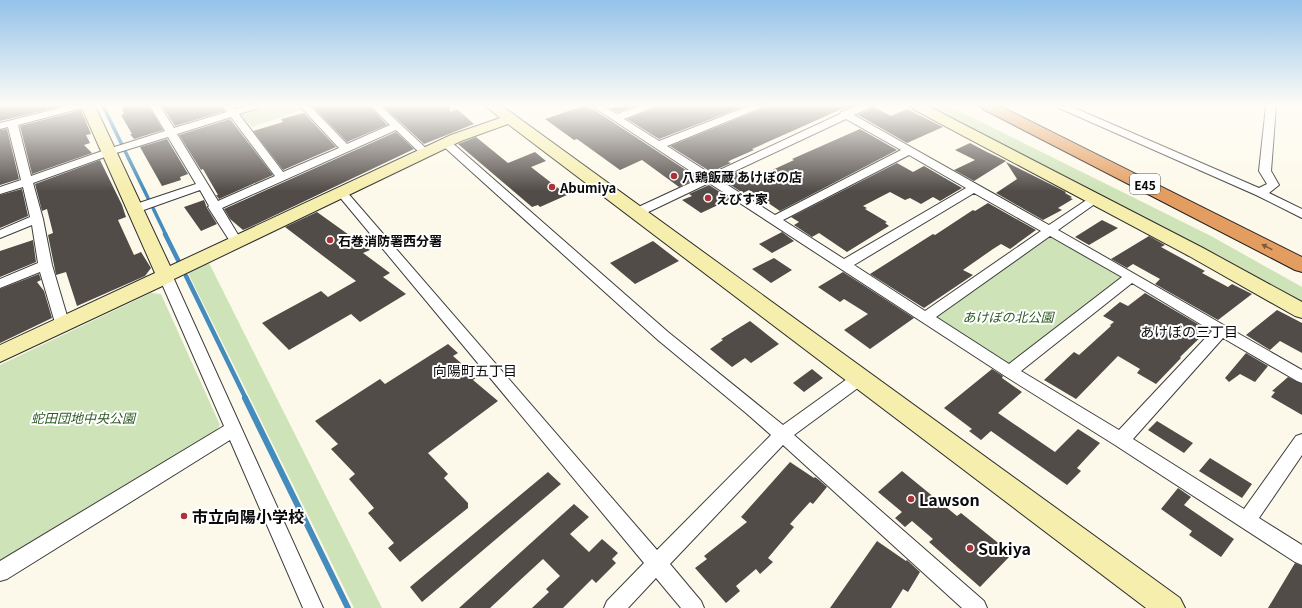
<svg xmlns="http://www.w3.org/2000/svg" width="1302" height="608" font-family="Georgia,'Noto Sans JP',serif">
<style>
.green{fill:#cee3b8}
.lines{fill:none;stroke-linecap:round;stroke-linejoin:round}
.stream-far2{stroke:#448cbd;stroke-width:3.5}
.stream-far1{stroke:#448cbd;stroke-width:4.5}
.stream{stroke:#448cbd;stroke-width:6}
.building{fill:#524c48}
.street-casing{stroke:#3d3d3d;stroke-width:2}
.secondary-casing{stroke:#2c2c2c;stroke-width:2}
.highway-casing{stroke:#1b1b1b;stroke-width:2}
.street{fill:#fff;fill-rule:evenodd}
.secondary{fill:#f6eeac;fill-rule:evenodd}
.highway{fill:#e49d61;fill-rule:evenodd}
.oneway{fill:#825b3a}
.poi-dot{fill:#aa3338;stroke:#fff;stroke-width:1.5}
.labels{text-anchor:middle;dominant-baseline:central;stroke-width:4;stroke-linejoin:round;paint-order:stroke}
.shield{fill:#fff;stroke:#545454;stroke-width:1}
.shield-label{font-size:12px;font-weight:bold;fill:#0a0a0a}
.poi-label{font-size:13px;font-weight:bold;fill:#0a0a0a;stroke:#fff;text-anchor:start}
.park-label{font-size:13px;font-style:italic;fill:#2e5a23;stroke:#fff}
.neighbourhood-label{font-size:14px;fill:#0a0a0a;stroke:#fff}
.near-poi-label{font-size:16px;font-weight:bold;fill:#0a0a0a;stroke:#fff;text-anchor:start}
</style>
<rect width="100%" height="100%" fill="#fdf9ea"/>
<path class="green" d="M262 106H299L302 110 252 127 240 114Z
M923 106H949L1211 236 1302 287V306L1075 183Z
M1050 231 1131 277 1010 372 926 317Z
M209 263 382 608H354L188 273Z
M151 293 161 294 220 425 211 437 0 565V365Z"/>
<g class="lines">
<path class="stream-far2" d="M103 106 148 198
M153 208 166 235"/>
<path class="stream-far1" d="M165 234 179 262
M186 276 246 399"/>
<path class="stream" d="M245 398 348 608"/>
</g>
<path class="building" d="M0 106H63L0 121Z
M123 106H149L163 130 134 139 130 134H132L121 115 124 114 122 109 124 108Z
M162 106H222L225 111 175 126Z
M312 106H370L387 125 347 142Z
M383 106H449L450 112 457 109 474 124 424 144Z
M583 106H587L599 113 698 178 679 187 642 160 620 170 577 139 574 140 545 119Z
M618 106H636L617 112 610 109Z
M654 106H745L659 139 627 119 652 109Z
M763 106H854L846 109 844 108 752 149 754 150 731 160 728 162 731 163 711 172 670 146 761 109Z
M872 106 891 116 907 109 943 127 907 143 858 115 870 109Z
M81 110 91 134 86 135 90 143 84 145 92 153 32 174 20 126Z
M304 113 336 147 283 170 253 131 283 122 281 119Z
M230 119 273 175 219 199 216 195H218L203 169 201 170 179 135Z
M7 129 19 179 0 185V130Z
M860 129 897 150 780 211 749 190 743 193 721 179 741 170 755 178 794 160 792 159Z
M396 132 414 149 248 228 243 230 230 219 224 209Z
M476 137 508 163 535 152 546 161 531 167 567 195 540 207 538 205 532 207 458 144Z
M167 139 188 174 180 177 181 180 162 186 140 147Z
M970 143 987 152 1006 161 974 181 954 170 975 160 955 150Z
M100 160 122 205 126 217 118 220 134 255 141 252 151 268 145 276 77 306 66 272 56 275 48 235 53 233 47 209 42 211 35 184Z
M1006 162 1066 192 1065 193 1072 197 1070 198 1073 199 1058 208 1062 210 1043 220 996 193 1017 179Z
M897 163 913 172 924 166 962 188 940 201 933 197 921 204 910 198 905 200 890 192 863 206 867 208 865 209 887 222 885 223 889 226 847 252 819 233 812 237 794 225 799 222 791 217Z
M709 185 731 199 701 213 682 200 692 196 689 194Z
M22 189 28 216 0 228V195Z
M204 200 207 208 217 224 201 231 184 207Z
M988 203 1036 230 1010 249 1001 244 993 249 963 270 973 275 924 308 870 274 933 234 935 235 973 210 975 211Z
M317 212 370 250 363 253 390 273 383 277 406 294 360 322 351 314 289 350 262 323 321 291 328 297 356 281 285 227Z
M1102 220 1118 228 1089 245 1075 237Z
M782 232 794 241 772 253 759 244Z
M1149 236 1165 245 1161 247 1205 271 1202 273 1228 287 1232 284 1252 294 1218 320 1155 284 1160 279 1133 264 1127 268 1111 259Z
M33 240 36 262 0 277V251Z
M653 241 679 261 635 284 610 263Z
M774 258 792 270 771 283 752 269Z
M843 272 914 318 870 349 844 330 868 314 844 299 840 302 818 287Z
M39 274 41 280 37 282 44 291 52 318 0 343V289Z
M1145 293 1208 330 1180 357 1181 358 1156 384 1137 373 1140 369 1118 356 1076 399 1044 380 1074 352 1079 355 1111 326 1110 325 1114 322 1103 316 1120 302 1128 306Z
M1277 310 1302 323V353L1280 341 1270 350 1246 335Z
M750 321 779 344 751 363 745 358 732 367 710 349 723 340 721 339Z
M448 344 458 353 453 356 477 377 473 380 498 401 428 453 448 474 444 478 468 503V508L400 562 388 548 394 543 368 513 374 508 349 479 355 474 331 449 338 444 315 421 380 379 385 384Z
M1246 353 1268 366 1255 382 1240 374 1229 382 1225 378Z
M812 369 823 378 804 392 793 383Z
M992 369 1003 376 1002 378 1022 392 998 413 1055 452 1078 429 1100 443 1077 468 1081 471 1067 485 991 431 981 440 969 431 972 429 944 408Z
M1288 377 1302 384V415L1271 397 1275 392 1272 391Z
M1157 421 1193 443 1184 453 1148 430Z
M1210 458 1252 484 1242 498 1199 471Z
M790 462 814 478 815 477 819 480 827 487 813 504 810 502 790 524 794 527 768 558 773 562 760 574 756 569 736 586 740 591 726 603 695 568 707 559 704 556 747 522 741 517Z
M902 471 957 516 961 513 1012 554 980 587 929 542 933 539 912 521 905 527 895 518 902 512 878 492Z
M548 472 561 484 422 602 410 587Z
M1178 488 1191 497 1184 505 1234 539 1221 557 1189 535 1192 531 1161 509Z
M574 504 589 517 570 534 589 552 602 539 618 553 612 559 616 563 596 583 592 579 563 608H532L549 592 546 589 560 576 543 559 490 608H459Z
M877 541 906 561 907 560 920 572 908 592 903 589 891 608H830Z
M1295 563 1302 566V608H1268Z"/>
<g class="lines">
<g class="street-casing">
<path id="street" d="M68 106H84L82 108 18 125 31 176 105 150 165 131 150 106H160L174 128 227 112 223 106H233L235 109 246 106H260L258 108 239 114 283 172 339 148 300 106H310L347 144 390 125 371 106H381L431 153 430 155H422L396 130 222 208 243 243 241 246H233L231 243 208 207 209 206 200 190 138 212H130L128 209 130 206 196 184 168 137 113 154 33 183 43 219 52 265 70 326 68 330 63 331 58 330 56 326 40 272 0 288V279L38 263 32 225 0 238V230L30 217 23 187 0 194V187L21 180 8 127 0 129V123ZM231 117 275 176 218 201 177 134Z
M592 106H603L617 114 640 106H653L651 108 624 119 659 141 749 106H762L760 108 667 146 711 174 840 114 841 112 858 106H871L869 108 854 115 1049 225 1091 197H1099L1101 199 1099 201 1058 230 1302 370V383L1297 381 1223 338 1133 439 1244 509 1296 436 1302 434V455L1259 518 1302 545V565L1295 562 1115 445 1005 376 709 183 642 215H634L632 212 634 209 701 178ZM846 119 901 150 775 215 718 179ZM909 155 966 188 844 259 783 220ZM974 193 1041 231 925 311 854 265ZM1050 236 1122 277 1009 364 936 317ZM1132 283 1212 331 1119 430 1021 371Z
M1057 106H1070L1259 188 1267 184 1259 171 1266 106H1276L1271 171 1279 185 1269 193 1302 209V218L1256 195 1059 108Z
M446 140 450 141 668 332 783 425 854 374 860 372 866 374 868 378 866 382 794 435 984 601 987 608H962L783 445 670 564 701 601 704 608H681L656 578 628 608H604L607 601 644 563 338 195 336 193 338 191H346L657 550 771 435 746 413 658 340 442 145 441 143Z
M166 273 171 274 173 277 323 608H303L230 440 7 579 0 581V561L224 426 159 277 161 274Z"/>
</g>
<g class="secondary-casing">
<path id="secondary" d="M81 106H95L170 266 451 135 500 118 486 106H502L1180 598 1185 608H1146L508 124 461 141 174 279 173 281 0 362V345L155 273Z
M911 106H928L1203 248 1302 302V318L1295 316 1189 256 913 109Z"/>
</g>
<g class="highway-casing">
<path id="highway" d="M980 106H1000L1302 257V272L1295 270 983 109Z"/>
</g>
<use href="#street" class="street"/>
<use href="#secondary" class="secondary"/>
<use href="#highway" class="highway"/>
</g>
<defs><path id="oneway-solid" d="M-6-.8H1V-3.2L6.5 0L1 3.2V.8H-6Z"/></defs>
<use class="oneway" href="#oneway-solid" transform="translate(1267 247) rotate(-153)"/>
<linearGradient id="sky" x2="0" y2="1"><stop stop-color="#93c2ea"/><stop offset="0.55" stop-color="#fefcf6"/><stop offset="1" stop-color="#fefcf6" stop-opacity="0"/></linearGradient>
<rect width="1302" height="191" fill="url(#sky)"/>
<g class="poi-dot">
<circle cx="674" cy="176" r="4"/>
<circle cx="552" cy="187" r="4"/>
<circle cx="708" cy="198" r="4"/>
<circle cx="330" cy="240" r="4"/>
<circle cx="911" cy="499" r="4"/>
<circle cx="184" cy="516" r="4"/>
<circle cx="970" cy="548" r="4"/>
</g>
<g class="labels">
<rect class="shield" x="1130" y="174" width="30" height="20" rx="3"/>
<g class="shield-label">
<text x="1145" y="184">E45</text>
</g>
<g class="poi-label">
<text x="682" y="176">八鶏飯蔵 あけぼの店</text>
<text x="560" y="187">Abumiya</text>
<text x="716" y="198">えびす家</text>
<text x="338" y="240">石巻消防署西分署</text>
</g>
<g class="park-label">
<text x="1008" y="316">あけぼの北公園</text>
<text x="83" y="417">蛇田団地中央公園</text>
</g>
<g class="neighbourhood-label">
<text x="1189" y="331">あけぼの三丁目</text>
<text x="475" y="370">向陽町五丁目</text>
</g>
<g class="near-poi-label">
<text x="919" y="499">Lawson</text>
<text x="192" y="516">市立向陽小学校</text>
<text x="978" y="548">Sukiya</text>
</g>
</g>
</svg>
